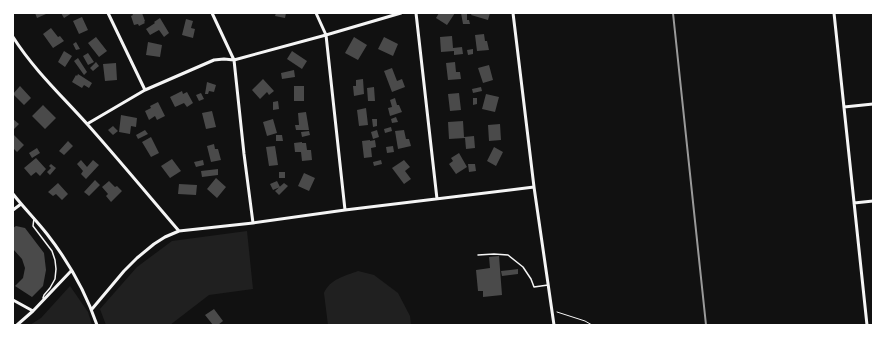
<svg xmlns="http://www.w3.org/2000/svg" width="886" height="338" font-family="'Roboto Condensed',sans-serif">
<style>
.green{fill:#202020}
.building{fill:#4a4a4a}
.lines{fill:none;stroke-linecap:round;stroke-linejoin:round}
.path{stroke:#f5f5f5;stroke-width:1}
.service{stroke:#f5f5f5;stroke-width:1.5}
.minor{stroke:#f5f5f5;stroke-width:3}
.rail{stroke:#9a9a9a;stroke-width:2}
</style>
<rect width="100%" height="100%" fill="#111"/>
<path class="green" d="M247 231 253 289 209 295 170 325H106L100 309 137 267 172 241Z
M358 271 374 275 398 293 410 316 411 325H328L324 293C330 279 345 276 358 271Z
M70 286 88 312 92 325H30L41 318Z"/>
<path class="building" d="M35 13H45L46 14 37 18Z
M61 13H72L64 18Z
M132 13H142L145 21 144 22 145 23 139 26 138 24 134 25 131 16 133 15Z
M276 13H286L285 18 275 16Z
M439 13H455L447 25 436 18Z
M461 13H467V20H469L470 24H463Z
M472 13H490L488 20 471 15Z
M82 17 88 30 79 34 73 21Z
M160 18 169 33 164 37 159 30 150 35 146 29 155 23 154 22Z
M186 19 193 21 191 28 195 29 193 38 182 35Z
M51 28 58 37 60 36 64 41 53 48 43 34Z
M484 34 485 41H487L489 50 477 51 475 35Z
M452 36 453 48 462 47 463 54 454 55V51L441 52 440 37Z
M96 37 107 51 99 57 88 43Z
M354 37 367 45 358 60 345 53Z
M384 37 398 44 393 56 378 49Z
M76 42 80 49 76 50 73 44Z
M148 42 162 45 160 57 146 55Z
M473 49V54L468 55 467 50Z
M64 51 72 56 65 67 58 62Z
M292 51 307 61 302 69 287 59Z
M88 53 94 62 88 65 83 56Z
M78 58 87 72 84 75 74 61Z
M96 62 99 66 93 71 90 68Z
M455 62 456 72H460L461 79 448 80 446 63Z
M116 63 117 80 105 81 103 64Z
M489 65 493 80 483 83 478 68Z
M392 68 397 81 402 79 405 87 392 92 384 71Z
M294 70 295 77 282 79 281 73Z
M78 74 92 83 89 88 84 85 82 88 72 82 76 75 77 76Z
M263 79 274 91 269 95 267 92 260 99 252 90Z
M363 79 364 94 354 96 353 86H356V80Z
M207 82 216 85 214 92 209 91 208 94H205Z
M20 86 31 98 24 105 13 94Z
M294 86H304V101H294Z
M374 87 375 101H368L367 88Z
M481 87 482 91 473 93 472 89Z
M182 91 183 94 187 92 193 103 187 107 184 103 175 107 170 97Z
M201 93 204 99 199 101 196 95Z
M459 93 461 110 450 111 448 94Z
M486 94 499 97 495 112 482 109Z
M395 98 397 105H399L402 112 390 116 388 108 392 107 390 100Z
M473 98H477V104L473 105Z
M278 101 279 109 273 110V102Z
M158 102 165 116 157 120 155 116 149 120 145 111 151 108 150 106Z
M43 105 56 118 45 129 32 116Z
M366 108 368 125 359 126 357 110Z
M212 111 216 127 206 129 202 113Z
M306 112 309 130H296L295 125H299L298 113Z
M121 115 137 118 136 127 131 126 130 134 119 132Z
M396 117 398 122 392 123 391 119Z
M13 119 19 124 13 130Z
M273 119 277 133 267 136 263 122Z
M372 119H377V126L373 127Z
M463 121 464 137 474 136 475 148 466 149 465 138 449 139 448 122Z
M500 124 501 140 489 141 488 125Z
M113 126 118 131 113 135 108 130Z
M391 127 392 131 385 133 384 129Z
M145 130 148 134 138 139 136 135Z
M377 130 379 137 373 139 371 132Z
M404 130 406 139H409L411 146 398 149 395 131Z
M309 131 310 135 302 137 301 132Z
M13 134 24 145 17 152 13 148Z
M276 135H282L283 141H276Z
M151 137 159 153 151 157 142 142Z
M370 140V141L375 140 376 147 371 148 372 157 364 158 362 141Z
M68 141 73 146 64 155 59 151Z
M302 142V143H306L307 150H311L312 160 302 161 301 152H295L294 143Z
M214 144 215 149H218L221 160 211 162 207 146Z
M275 146 278 165 269 166 266 147Z
M393 146 394 152 387 153 386 147Z
M494 147 503 152 496 166 487 161Z
M37 148 40 153 32 158 29 153Z
M459 153 467 167 456 174 449 164 453 161 451 158Z
M36 158 46 169 40 176 36 172 31 176 24 168Z
M172 159 181 171 170 178 161 166Z
M81 160 87 167 93 160 99 165 86 179 81 174 83 171 77 164Z
M203 160 204 165 196 167 194 162Z
M381 160 382 164 374 166 373 162Z
M404 160 410 167 405 171 411 179 404 184 392 168Z
M51 164 56 168 50 175 47 172 51 168 49 166Z
M468 164H475L476 171 469 172Z
M218 169V175L202 177 201 171Z
M279 172H285V178H279Z
M304 173 315 178 309 191 298 186Z
M216 178 226 187 217 198 207 189Z
M95 180 100 185 89 196 84 192Z
M109 181 115 187 117 186 122 191 111 202 106 196 108 194 102 187Z
M277 181 280 187 273 190 270 184Z
M58 183 68 194 62 200 56 194 53 196 48 192Z
M284 183 288 186 279 195 275 191Z
M179 184 197 185 196 195 178 194Z
M16 226 25 228 44 253 46 270 43 286 32 297 15 286 23 278 25 268 22 259 13 249V228Z
M499 256 502 295 483 297V291H478L476 270 490 268 489 257Z
M518 269V274L502 276 501 271Z
M214 309 223 321 218 325H213L205 315Z"/>
<g class="lines">
<path class="path" d="M557 312 585 321 592 325"/>
<path class="service" d="M34 218 33 226 52 251 55 260 56 269 55 279 50 288 44 295 43 298
M478 255 494 254 508 255 523 267 531 279 534 287 548 285"/>
<path class="minor" d="M108 13 145 90
M212 13 234 60 244 154 253 223
M316 13 326 35 345 210
M416 13 437 199
M513 13 534 187 554 325
M834 13 867 325
M13 37C34 70 62 96 88 125 119 160 149 196 179 231
M844 107 873 104
M87 124 145 90 214 60 224 59 234 60 326 35 401 13
M13 194C24 208 36 220 47 234 68 261 86 293 97 325
M854 203 873 201
M13 210 21 204
M13 300 33 311
M92 309 124 271 137 258 154 244 165 237 179 231 253 223 345 210 534 187
M17 325 33 311 71 271"/>
<path class="rail" d="M673 13 706 325"/>
</g>
<rect width="886" height="338" fill="none" stroke="#ffffff" stroke-width="28"/>
</svg>
